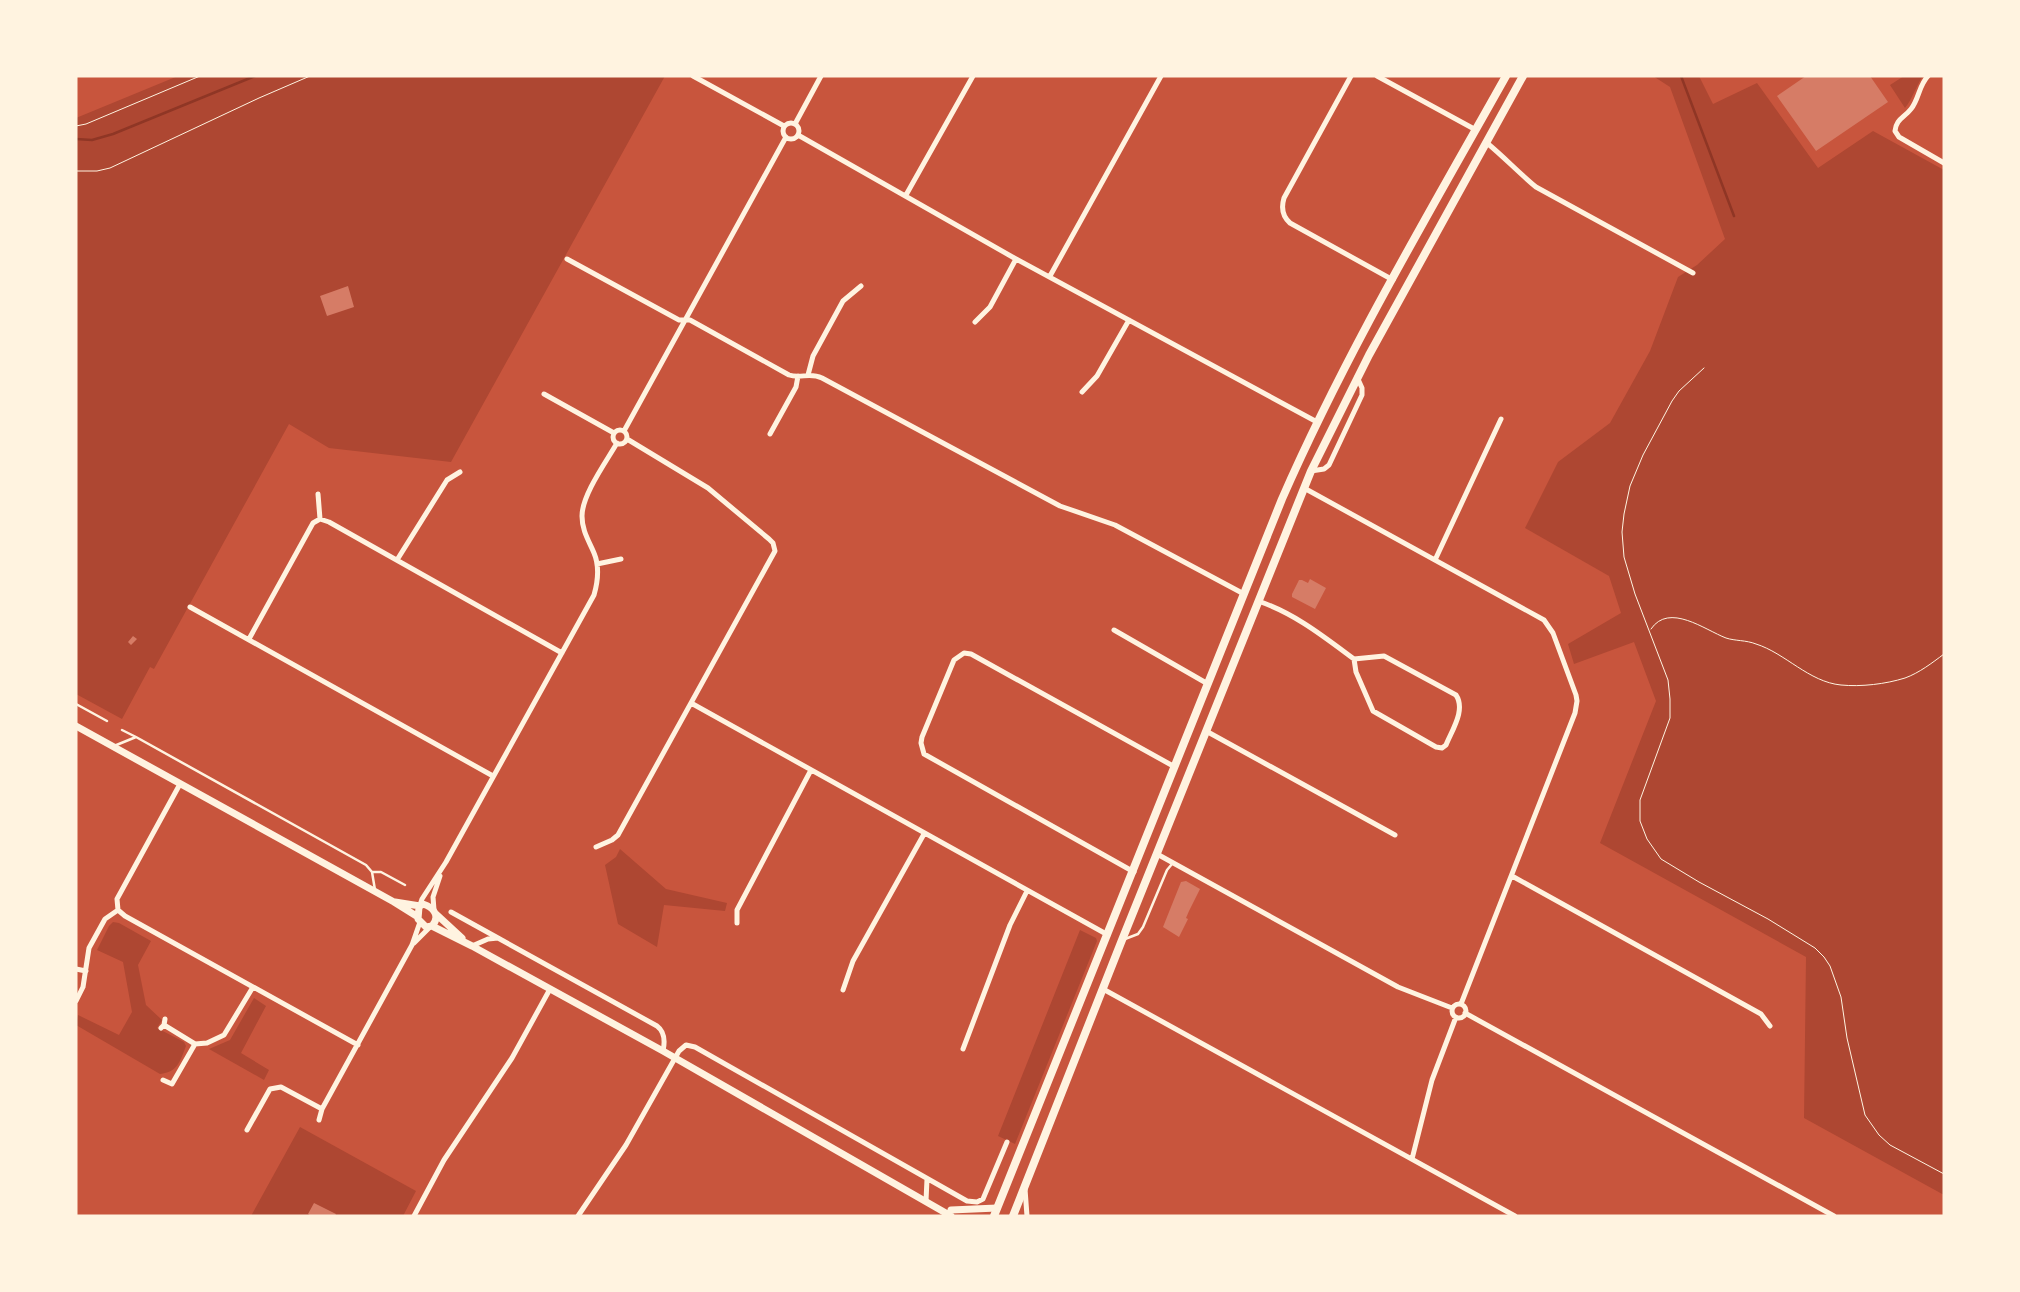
<svg xmlns="http://www.w3.org/2000/svg" width="2020" height="1292" font-family="'Public Sans',sans-serif">
<style>
.green{fill:#ae4732}
.lines{fill:none;stroke-linecap:round;stroke-linejoin:round}
.stream{stroke:#8f3625;stroke-width:2.5}
.building{fill:#d67c66}
.path{stroke:#fff3e0;stroke-width:1}
.service{stroke:#fff3e0;stroke-width:2.5}
.minor{stroke:#fff3e0;stroke-width:5}
.secondary{stroke:#fff3e0;stroke-width:7}
.primary{stroke:#fff3e0;stroke-width:8}
</style>
<rect width="100%" height="100%" fill="#c8553d"/>
<path class="green" d="M178 76H665L451 462 329 448 289 424 154 669 150 667 122 719 76 694V118Z
M1653 76H1699L1713 104 1757 83 1818 168 1873 131 1944 170V1195L1804 1118 1806 957 1600 843 1656 701 1634 642 1574 664 1568 644 1621 613 1609 576 1525 528 1558 462 1610 423 1650 351 1678 277 1697 265 1725 239 1670 87Z
M1904 76H1923C1916 86 1913 98 1905 108L1890 85Z
M620 849 666 889 727 903 725 911 664 905 657 947 618 924 605 865 616 857Z
M113 922 119 923 151 941 138 965 146 1005 162 1020 157 1028 184 1042 186 1046C180 1061 178 1072 160 1074L76 1025 78 1015 119 1035 132 1012 123 962 97 950 109 926Z
M1080 930 1096 938 1097 941 1015 1144 998 1136Z
M254 998 266 1006 241 1053 269 1070 264 1080 209 1049 230 1040Z
M300 1127 416 1191 403 1216H251Z"/>
<g class="lines">
<path class="stream" d="M1681 76 1734 216
M76 139 92 140 113 134 255 76"/>
</g>
<path class="building" d="M1806 76H1870L1888 102 1816 151 1777 96Z
M348 286 354 307 327 316 320 296Z
M1310 579 1326 588 1315 609 1292 597V594L1299 580H1302L1308 583Z
M133 636 137 639 131 645 128 642Z
M1186 881 1200 889 1189 911 1186 918 1188 919 1179 937 1163 927 1181 882Z
M314 1203 336 1214 335 1216H311L308 1214Z"/>
<g class="lines">
<path class="path" d="M76 126 86 124 200 76
M76 171H97L110 168 259 98 310 76
M1704 368 1679 391 1672 401 1643 455 1630 486 1624 514 1622 532 1624 557 1635 594 1668 680 1670 699V718L1640 800V821L1647 839 1661 859 1699 882 1768 919 1815 948 1824 957 1830 966 1841 997 1847 1038 1865 1115 1879 1135 1890 1145 1944 1174
M1651 629C1669 602 1705 630 1726 638 1735 641 1746 640 1756 644 1785 653 1809 682 1841 685 1861 687 1886 684 1905 678 1919 673 1932 663 1944 654"/>
<path class="service" d="M76 704 107 721
M122 730 136 737
M114 746 136 737 366 865 372 872 375 890
M372 872H381L405 885
M1125 939 1138 934 1143 927 1167 870 1172 864"/>
<path class="minor" d="M693 76 784 126
M1351 76 1284 198C1281 208 1282 216 1290 223L1393 280
M1377 76 1476 130
M1928 76C1919 85 1919 99 1911 109 1904 118 1896 119 1895 131L1899 137 1944 163
M783 131a8 8 0 1 1 16 0a8 8 0 1 1-16 0Z
M795 124 821 76
M798 135 1016 259 1317 422
M1487 143C1504 157 1519 173 1536 187L1693 273
M906 195 973 76
M567 259 679 320H690L789 375C801 379 809 372 822 378L1060 506 1115 525 1244 594
M1050 276 1161 76
M975 322 990 307 1016 259
M808 375 813 356 843 301 861 286
M1082 392 1097 376 1129 320
M544 394 614 433
M613 437a7 7 0 1 1 14 0a7 7 0 1 1-14 0Z
M624 431 786 137
M770 434 796 387 798 376
M1311 471 1324 469 1329 465 1362 395V388L1357 377
M1304 488 1544 620 1553 633 1576 695 1577 701 1575 713 1461 1004
M318 494 320 519
M397 560 447 480 460 472
M1435 560 1501 419
M597 564 621 559
M1258 601C1294 613 1323 636 1354 659L1384 656 1456 695C1466 710 1452 730 1446 745L1442 748 1436 747 1373 711 1356 672 1354 659
M190 607 493 776
M1114 630 1208 684
M249 639 313 523 320 519 329 522 562 653
M691 703 1108 935
M1206 731 1395 835
M180 784 117 899 118 910 125 916 358 1045
M596 847 612 840 618 835 775 551 773 543 769 539 708 488 627 439
M1157 854 1398 987 1452 1008
M1134 872 924 754 921 743 922 737 954 660 964 653 971 654 1175 767
M1512 876 1761 1014 1770 1026
M420 905 422 899 446 862 594 595C598 581 600 567 594 553 589 541 582 531 582 516 582 495 606 462 617 443
M434 910 433 897 440 876
M451 912 498 938
M737 923V910L811 770
M414 943 430 927
M472 946 488 939 498 938 657 1026C665 1032 665 1042 663 1051
M76 969 86 971
M1103 989 1515 1216
M843 990 853 961 924 834
M76 1001 83 987 89 948 105 919 118 910
M1452 1011a7 7 0 1 1 14 0a7 7 0 1 1-14 0Z
M1465 1013 1834 1216
M164 1025 195 1044
M161 1028 164 1025 165 1019
M963 1049 1010 925 1027 891
M163 1080 172 1084 195 1044 207 1043 224 1035 253 987
M319 1120 322 1109 412 945 420 922
M247 1130 270 1089 281 1087 322 1109
M1412 1159 1432 1080 1456 1017
M1025 1189 1027 1216
M926 1201 927 1179
M414 1216 444 1160 512 1058 550 989
M578 1216 626 1145 679 1051 686 1045 695 1047 967 1201 977 1202 983 1199 1007 1142"/>
<path class="secondary" d="M76 726 394 902 418 917
M395 902 420 906
M423 904C433 907 441 916 432 926L426 927 418 919 419 907Z
M436 914 462 938
M432 926 472 946 663 1051 951 1216
M951 1210 997 1208"/>
<path class="primary" d="M994 1216 1282 499C1346 353 1428 215 1506 76
M1013 1216 1122 940 1311 471 1369 355 1523 76"/>
</g>
<rect width="2020" height="1292" fill="none" stroke="#fff3e0" stroke-width="155"/>
</svg>
